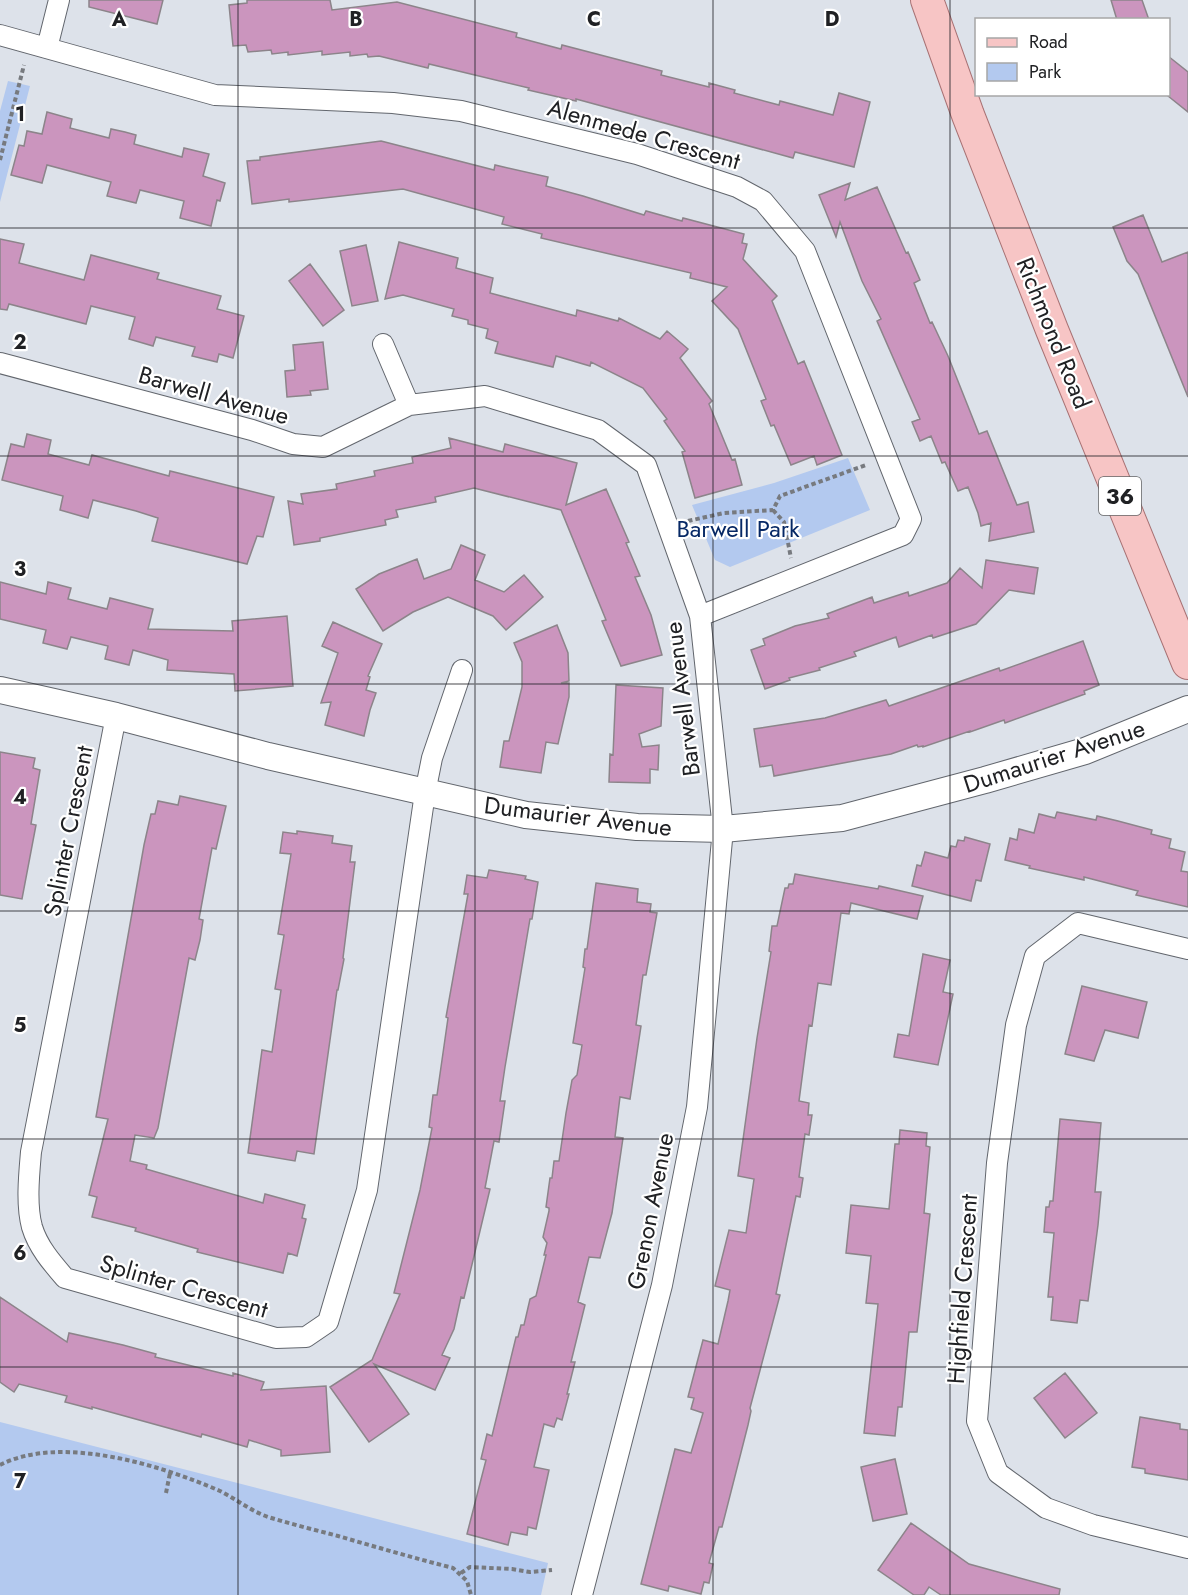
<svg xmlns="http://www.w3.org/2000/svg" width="1188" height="1595" font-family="Jost,sans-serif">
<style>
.green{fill:#b3c9ef}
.building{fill:#cb95be;stroke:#8c848a;stroke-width:1.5}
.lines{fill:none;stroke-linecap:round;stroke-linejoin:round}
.minor-casing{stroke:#62666d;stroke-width:22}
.tertiary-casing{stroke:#62666d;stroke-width:28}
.primary-casing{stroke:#a87274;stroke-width:34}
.path{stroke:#777a7f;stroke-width:4;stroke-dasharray:4.5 3;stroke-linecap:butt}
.minor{stroke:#fff;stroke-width:20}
.tertiary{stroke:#fff;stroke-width:26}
.primary{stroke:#f7c5c5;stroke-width:32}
.grid{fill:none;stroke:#202124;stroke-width:1.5;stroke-opacity:0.55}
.labels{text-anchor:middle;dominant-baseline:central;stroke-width:4.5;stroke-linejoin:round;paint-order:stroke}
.shield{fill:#fff;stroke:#636466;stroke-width:1.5}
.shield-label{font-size:22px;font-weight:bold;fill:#202124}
.street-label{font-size:24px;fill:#202124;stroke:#fff}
.park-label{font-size:24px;fill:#062865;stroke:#fff}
.grid-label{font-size:20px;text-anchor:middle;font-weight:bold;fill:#202124;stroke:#fff;stroke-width:4.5;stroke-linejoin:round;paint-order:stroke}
</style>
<rect width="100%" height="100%" fill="#dde2ea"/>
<path class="green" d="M8 81 30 86 0 202V111Z
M848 458 870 510 730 567 715 560 692 505 774 483Z
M0 1422 548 1563 541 1595H0Z"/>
<path class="building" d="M89 0H163L157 24 89 7Z
M247 0H330L332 10 397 2 517 33 516 37 561 49 562 45 662 71 661 75 709 87V83L735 90 734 93 779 105 780 101 833 115 839 93 870 102 854 167 795 152 793 158 576 99V101L528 90 529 88 429 64 428 68 379 56 368 57 367 54 350 56V52L322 55V51L288 55V52L272 54 271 50 248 52 246 45 233 46 229 5 247 3Z
M1111 0H1142L1149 20H1117Z
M1168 56 1188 72V112L1168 96Z
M47 112 72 119 70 128 109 138 111 129 125 132 136 135 134 144 182 157 184 148 209 154 203 176 225 183 220 201 217 200 211 226 180 218 184 201 140 190 136 203 107 196 111 182 47 165 42 183 11 175 19 145 24 146 27 131 42 134Z
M381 141 494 170 495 165 548 177 546 186 583 196 644 215 646 211 682 221 683 218 744 234 742 243 747 244 743 259 777 296 772 301 798 364 804 361 842 455 817 465 814 456 791 465 774 425 771 426 761 401 766 399 738 329 712 301 727 287 690 278 691 273 541 238 542 234 502 224 504 217 403 189 289 202V199L252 204 247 161 260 160V157Z
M850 183 845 200 877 187 906 253 908 252 920 280 914 283 930 323 932 322 948 356 979 434 987 431 1017 505 1028 502 1034 532 989 541 991 523 981 526 978 513 968 487 958 491 945 462 942 463 931 436 920 441 912 422 920 419 877 321 881 319 862 281 840 222 836 237 819 195Z
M1143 215 1162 262 1188 252V397L1138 274 1127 261 1113 227Z
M0 239 24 244 19 263 84 280 91 255 159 273 157 279 221 296 217 309 244 316 233 358 219 354 217 362 192 356 195 347 156 337 153 346 129 339 135 317 91 306 86 324 9 304 7 310 0 309Z
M399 242 458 258 456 268 493 278 490 293 576 316 577 310 618 321 619 318 660 339 667 331 688 349 680 358 712 401 709 404 732 460 735 459 742 485 695 498 682 452 685 451 664 421 667 419 643 388 591 362 590 366 556 356 553 367 495 353 498 342 486 338 488 329 468 324V320L452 316 454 309 403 295 385 299Z
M366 245 378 301 352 306 340 251Z
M310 264 344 310 323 326 289 281Z
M323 342 328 389 310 391 311 395 287 397 285 371 295 370 293 345Z
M27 434 51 440 48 454 89 465 92 455 169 476 170 471 274 497 263 537 257 536 247 564 152 541 158 518 136 511 93 500 88 518 60 510 63 496 2 480 11 444 24 447Z
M449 438 503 452 505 444 577 463 566 505 606 489 629 542 626 543 640 576 635 577 651 615 662 655 621 666 602 621 606 620 561 510 474 488 435 497 436 502 396 510 398 517 385 520 386 525 320 538V541L294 545 288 501 303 504 301 494 337 489 336 484 375 476 374 471 413 463 412 457 451 448Z
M461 545 485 555 475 580 504 592 524 575 543 597 506 630 493 616 448 597 413 612 383 631 356 589 379 574 417 559 424 579 451 569Z
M986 560 1038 568 1034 594 1009 590 976 624 933 638 932 635 899 647 896 637 854 652 856 656 819 668 820 670 789 678 790 680 765 689 751 650 765 645 763 639 795 626 829 618 827 614 872 597 874 603 908 592 909 596 947 583 960 568 982 588Z
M0 582 46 594 48 582 71 588 68 599 107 609 110 598 153 609 148 629 233 631 232 621 287 616 293 686 235 691 234 674 167 670 168 660 133 650 129 665 105 659 108 646 71 637 67 649 43 643 46 630 0 619Z
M333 622 382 644 368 676 370 677 366 690 376 693 370 710 364 736 325 725 331 702 321 703 338 653 322 646Z
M557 625 568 653 569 681 561 683H569V697L558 744 546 742 541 773 500 767 504 741H509L522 687V662L514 643Z
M1083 641 1099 685 1084 691 1085 694 1005 723 1004 720 970 732V731L923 747V746L918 747 917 745 891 754 774 776 772 765 760 767 754 729 825 718 886 700 889 706 999 668 1000 671Z
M616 685 663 688 661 726 639 734 642 747 659 745 658 770 650 769V783L609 782 610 754 613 755Z
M0 752 35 758 33 768 40 770 31 824 36 825 22 899 0 895Z
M180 796 226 806 216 849 212 848 199 919 203 920 200 940 195 960 189 958 158 1128 154 1138 135 1135 130 1161 147 1165 146 1169 263 1203 265 1194 305 1205 302 1218 306 1219 297 1256 288 1253 283 1273 197 1252 198 1249 135 1231 136 1228 92 1217 97 1197 89 1195 108 1119 96 1117 144 845 151 814H155L158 801 178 805Z
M1057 812 1096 820 1097 816 1118 821 1152 830 1151 834 1171 839 1169 848 1185 852 1181 871 1188 872V907L1136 895 1138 891 1084 877V880L1029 868 1030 866 1005 860 1010 838 1017 840 1019 829 1034 833 1039 814 1055 818Z
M297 831 333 836 332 843 352 846 350 862H355L343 958 344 959 338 990H337L314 1154 297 1151 295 1161 248 1153 262 1050 272 1052 281 990 275 989 284 935 278 934 291 854 280 853 283 832 297 834Z
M965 837 990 844 981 881 976 880 971 901 912 886 917 865 921 866 925 852 948 858 951 846 956 847 958 840 964 841Z
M489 870 526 876 525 879 538 882 532 919H530L505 1067 500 1101H505L499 1142 494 1141 485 1188 490 1189 464 1298 461 1297 454 1329 442 1355 450 1358 435 1390 374 1364 409 1414 369 1442 330 1387 372 1360 400 1294 394 1293 420 1190 432 1128 429 1127 433 1095H437L448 1018 446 1017 468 894H464L467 875 487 878Z
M795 874 878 889 879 886 923 896 917 919 851 903 849 914 841 913 831 985 818 983 812 1026 809 1025 799 1101 809 1103 808 1115H812L809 1135 805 1134 799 1177 803 1178 800 1197 796 1196 776 1294 780 1295 750 1408 751 1411 748 1425 722 1527H719L709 1563 713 1564 709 1583 704 1582 701 1594 669 1586 668 1591 641 1584 675 1449 691 1453 703 1413 691 1409 694 1398 688 1397 703 1340 718 1344 728 1301 730 1290 715 1286 729 1230 746 1233 754 1179 738 1176 757 1038 771 952 769 951 772 926H777L785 888H788L789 884H793Z
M596 883 638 889 637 902 651 904 650 912 657 913 646 975H643L636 1025 641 1026 630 1099 620 1097 615 1137 623 1138 612 1213 600 1258 589 1257 578 1302 585 1305 571 1362H575L567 1394H569L562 1420 557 1418 554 1427 544 1424 534 1467 549 1470 536 1529 528 1527 527 1535 511 1532 508 1545 467 1534 486 1460 481 1459 487 1434 492 1436 516 1337H518L521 1325H524L530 1299 536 1296 546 1255H544L547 1243 543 1237 549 1211V1208L546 1207 550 1178H552L554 1161H559L566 1113 572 1080 577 1075 582 1045 573 1043 585 968 583 967 585 949H587Z
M923 954 950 960 943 992 953 994 938 1065 894 1057 898 1034 909 1036Z
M1082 986 1147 1002 1138 1038 1105 1030 1094 1061 1065 1054Z
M1060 1119 1101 1123 1095 1192H1101L1098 1225 1088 1301 1080 1300 1077 1323 1051 1320 1053 1297H1048L1054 1233 1044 1232 1046 1207H1049L1050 1201H1053Z
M900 1130 927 1133 926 1146 930 1147 924 1213 930 1214 917 1332H909L902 1407H898L895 1436 864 1433 878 1304 866 1303 871 1256 846 1253 851 1205 889 1209 895 1144H899Z
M0 1297 67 1342 69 1333 123 1345 156 1354 155 1357 233 1376V1373L264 1382 261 1390 326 1386 330 1452 281 1456V1450L249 1440 247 1447 202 1434 201 1437 92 1407V1409L65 1402 67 1396 19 1384 14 1392 0 1382Z
M1065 1373 1097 1413 1065 1438 1034 1398Z
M1140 1417 1180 1424V1429L1188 1430V1480L1145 1473V1469L1132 1467Z
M895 1459 907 1514 873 1521 861 1467Z
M911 1523 969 1564 1060 1589 1059 1595H941L929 1587 924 1595H914L878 1570Z"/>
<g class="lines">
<g class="minor-casing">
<path id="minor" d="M0 35 215 95 393 103 461 111 637 154 737 187 763 201 805 251 911 519 903 535 700 616
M47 48 59 0
M383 344 409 405
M0 363 252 430 293 444 323 447 409 405 485 396 598 430 646 465 700 616 723 829 697 1107 662 1285 582 1595
M116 716 31 1152C29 1175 26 1205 32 1227 38 1247 52 1263 65 1278L276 1338 306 1337 328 1322 367 1190 425 793 432 758 462 670
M1188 949 1078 923 1035 956 1016 1025 997 1163 977 1421 998 1473 1046 1508 1093 1525 1188 1548"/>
</g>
<g class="tertiary-casing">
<path id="tertiary" d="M0 690 116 716 268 756 526 815 637 827 723 829 842 818 985 780 1085 751 1188 709"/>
</g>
<g class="primary-casing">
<path id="primary" d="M927 0 968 115 1052 330 1188 663"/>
</g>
<path class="path" d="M0 160 24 65
M773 510 784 522 791 558
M688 521 724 513 773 510 780 496 866 465
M0 1465C60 1434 161 1465 220 1491 236 1499 251 1511 268 1517 291 1524 315 1530 338 1536 376 1547 414 1558 453 1568L467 1581 471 1595
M166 1493 170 1473
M461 1573 470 1567 512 1569 530 1572 552 1570"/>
<use href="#minor" class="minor"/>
<use href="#tertiary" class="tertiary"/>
<use href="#primary" class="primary"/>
</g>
<path class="grid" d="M238 0V1595M475 0V1595M713 0V1595M950 0V1595M0 228H1188M0 456H1188M0 684H1188M0 911H1188M0 1139H1188M0 1367H1188"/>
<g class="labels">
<rect class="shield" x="1099" y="477" width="42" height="38" rx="4.5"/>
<g class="shield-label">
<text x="1120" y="496">36</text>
</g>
<g class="street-label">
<text transform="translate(644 134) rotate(16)">Alenmede Crescent</text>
<text transform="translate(1054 333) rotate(68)">Richmond Road</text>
<text transform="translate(214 395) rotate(16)">Barwell Avenue</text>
<text transform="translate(682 699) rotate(-97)">Barwell Avenue</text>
<text transform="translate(1054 756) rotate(-18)">Dumaurier Avenue</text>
<text transform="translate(578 816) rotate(7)">Dumaurier Avenue</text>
<text transform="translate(68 831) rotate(-79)">Splinter Crescent</text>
<text transform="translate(650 1211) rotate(-79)">Grenon Avenue</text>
<text transform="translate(184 1286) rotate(16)">Splinter Crescent</text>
<text transform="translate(962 1289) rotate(-86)">Highfield Crescent</text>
</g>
<g class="park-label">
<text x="738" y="528">Barwell Park</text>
</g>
</g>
<g class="grid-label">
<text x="119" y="26">A</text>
<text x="356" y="26">B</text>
<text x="594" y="26">C</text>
<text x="832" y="26">D</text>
<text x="20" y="121">1</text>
<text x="20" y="349">2</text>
<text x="20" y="576">3</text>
<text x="20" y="804">4</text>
<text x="20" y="1032">5</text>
<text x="20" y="1260">6</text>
<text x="20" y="1488">7</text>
</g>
<rect x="975" y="18" width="195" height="78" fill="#ffffff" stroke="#a6a6a7" stroke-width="1.5"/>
<rect x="987" y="38" width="30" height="9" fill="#f7c5c5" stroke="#a6a6a7" stroke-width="1.5"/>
<text x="1029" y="48" font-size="18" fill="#202124">Road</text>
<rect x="987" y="63" width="30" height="18" fill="#b3c9ef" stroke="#a6a6a7" stroke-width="1.5"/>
<text x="1029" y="78" font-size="18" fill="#202124">Park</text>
</svg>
